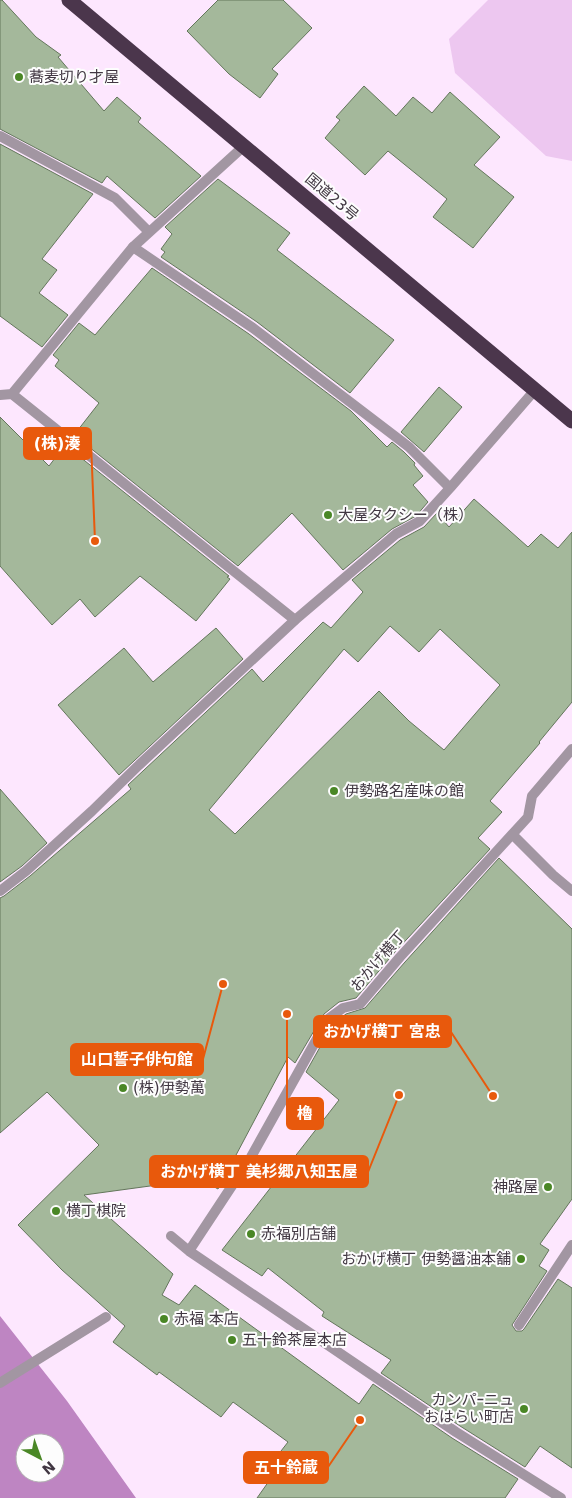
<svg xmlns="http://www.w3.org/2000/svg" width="572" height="1498" font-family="'DejaVu Sans','Noto Sans JP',sans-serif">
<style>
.green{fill:#edc7f0}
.water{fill:#be85c2;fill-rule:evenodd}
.building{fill:#a4b89b;stroke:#63765b;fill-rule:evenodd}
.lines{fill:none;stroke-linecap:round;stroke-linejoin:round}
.lane{stroke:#a296a2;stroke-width:10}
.street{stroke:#a296a2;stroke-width:10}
.highway{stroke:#4b364c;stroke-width:15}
.poi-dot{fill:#4a8726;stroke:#fdfdfd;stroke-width:2}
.labels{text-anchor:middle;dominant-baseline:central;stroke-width:4;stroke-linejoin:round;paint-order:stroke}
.poi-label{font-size:15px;fill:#413742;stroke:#fdfdfd;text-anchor:start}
.street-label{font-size:15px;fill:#413742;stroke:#fdfdfd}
.leader{fill:none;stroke:#e8590c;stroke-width:2}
.callout-dot{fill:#e8590c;stroke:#fdfdfd;stroke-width:2}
.callout{fill:#e8590c;stroke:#e8590c;stroke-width:2}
.callout-label{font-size:16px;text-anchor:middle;font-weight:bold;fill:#fff}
</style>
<rect width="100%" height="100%" fill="#fde7fe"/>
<path class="green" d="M488 0H572V161L546 156 455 73 449 39Z"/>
<path class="water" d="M0 1316 67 1401 136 1498H0ZM25 1443H55V1473H25Z"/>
<path class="building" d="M0 0H2L36 37 61 55 58 57 104 111 117 97 141 118 138 122 201 176 155 218 107 176 102 183 0 129Z
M218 0H283L312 28 272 69 278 74 260 98 229 74 187 31Z
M364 86 396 116 413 97 432 113 450 92 500 137 474 165 514 197 473 248 433 217 447 199 388 151 365 175 325 138 340 120 336 117Z
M0 144 93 194 42 259 57 270 39 293 68 315 42 347 0 316Z
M218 179 290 233 277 250 394 340 350 393 257 322 161 257 165 252 161 249 172 234 165 227Z
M152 268 249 334 351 411 387 447 392 442 404 452 415 463 414 465 423 476 413 485 428 502 416 516 392 529 343 570 292 513 238 566 74 435 99 403 55 366 59 360 53 355 79 323 95 335Z
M439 387 462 407 424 452 401 432Z
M0 417 49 466 65 445 229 576 227 577 230 579 196 621 140 576 95 617 80 599 52 625 0 566Z
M474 499 528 547 541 534 558 548 572 532V702L539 742 540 743 490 801 502 812 478 838 490 849 395 952 356 998 339 1002 324 1014 295 1063 288 1057 218 1189 184 1170 172 1183 84 1195 173 1274 162 1295 179 1305 195 1285 359 1404 373 1384 452 1438 518 1479 505 1498H257L274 1474 267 1469 288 1442 233 1402 221 1417 159 1372 157 1375 113 1342 125 1326 62 1270 18 1225 99 1145 47 1092 0 1133V898L4 896 30 876 131 789 128 785 252 669 263 682 323 622 331 628 363 592 352 580 400 540 424 527 437 513 449 527ZM390 626 419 652 440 629 500 685 444 750 409 721 379 691 235 834 209 810 344 649 358 662Z
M216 628 243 659 119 775 58 705 124 648 153 682Z
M0 789 47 843 22 866 0 882Z
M499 858 572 929V1199L540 1244 549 1250 539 1266 547 1271 512 1325 516 1331H522L524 1329 558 1279 572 1288V1468L540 1446 525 1467 460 1426 381 1373 391 1360 322 1316 324 1312 268 1268 262 1276 222 1250 339 1100 306 1072 333 1024 346 1014 365 1008 405 962Z"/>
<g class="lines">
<path class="lane" d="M133 247 253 328 409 447 450 488
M0 891 26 871 92 811 139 765 295 620 396 534 420 521 450 488 535 390"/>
<path class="street" d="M0 136 115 198 149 232
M12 394 295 620
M0 395 12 394 133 247 244 146
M513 835 553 875 572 891
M171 1236 189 1251 456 1432 561 1498
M189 1251 251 1157 328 1019 343 1008 360 1004 400 957 528 817 532 796 572 749
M519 1325 572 1245
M0 1383 106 1317"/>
<path class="highway" d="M69 0 572 421"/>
</g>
<g class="poi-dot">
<circle cx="19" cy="77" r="5"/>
<circle cx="328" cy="515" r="5"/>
<circle cx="334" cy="791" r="5"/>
<circle cx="123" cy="1088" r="5"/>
<circle cx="548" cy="1187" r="5"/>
<circle cx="56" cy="1211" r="5"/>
<circle cx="251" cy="1234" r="5"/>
<circle cx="521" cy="1259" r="5"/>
<circle cx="164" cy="1319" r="5"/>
<circle cx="232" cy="1340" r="5"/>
<circle cx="524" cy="1409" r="5"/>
</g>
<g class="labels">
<g class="poi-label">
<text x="29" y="77">蕎麦切り才屋</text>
<text x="338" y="515">大屋タクシー（株）</text>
<text x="344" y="791">伊勢路名産味の館</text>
<text x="133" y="1088">(株)伊勢萬</text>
<text x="538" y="1187" text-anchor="end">神路屋</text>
<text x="66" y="1211">横丁棋院</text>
<text x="261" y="1234">赤福別店舗</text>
<text x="511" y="1259" text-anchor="end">おかげ横丁 伊勢醤油本舗</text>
<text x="174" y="1319">赤福 本店</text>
<text x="242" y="1340">五十鈴茶屋本店</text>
<text x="514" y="1400" text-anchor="end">カンパｰニュ<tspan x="514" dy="17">おはらい町店</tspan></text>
</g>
<g class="street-label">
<text transform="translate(332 197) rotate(40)">国道23号</text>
<text transform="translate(378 961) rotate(-49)">おかげ横丁</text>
</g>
</g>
<path class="leader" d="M95 541L91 443M493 1096L451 1032M223 984L203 1059M287 1014L287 1114M399 1095L368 1172M360 1420L328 1467"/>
<g class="callout-dot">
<circle cx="95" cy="541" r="5"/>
<circle cx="493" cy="1096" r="5"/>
<circle cx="223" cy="984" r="5"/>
<circle cx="287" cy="1014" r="5"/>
<circle cx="399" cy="1095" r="5"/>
<circle cx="360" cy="1420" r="5"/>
</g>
<g class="callout">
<rect x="24" y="428" width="67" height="31" rx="5"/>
<rect x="314" y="1016" width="137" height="31" rx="5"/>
<rect x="71" y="1044" width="132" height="31" rx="5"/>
<rect x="287" y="1098" width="36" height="31" rx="5"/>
<rect x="150" y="1156" width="218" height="31" rx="5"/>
<rect x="244" y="1452" width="84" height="31" rx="5"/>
</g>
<g class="callout-label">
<text x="57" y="449">(株)湊</text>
<text x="382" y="1037">おかげ横丁 宮忠</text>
<text x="137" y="1065">山口誓子俳句館</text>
<text x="305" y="1119">櫓</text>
<text x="259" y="1177">おかげ横丁 美杉郷八知玉屋</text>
<text x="286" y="1473">五十鈴蔵</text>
</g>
<g transform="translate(40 1458) rotate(139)"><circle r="24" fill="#fdfdfd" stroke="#b2aeb2"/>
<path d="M0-4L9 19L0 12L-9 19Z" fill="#4a8726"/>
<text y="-8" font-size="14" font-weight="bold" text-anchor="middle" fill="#413742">N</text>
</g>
</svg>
